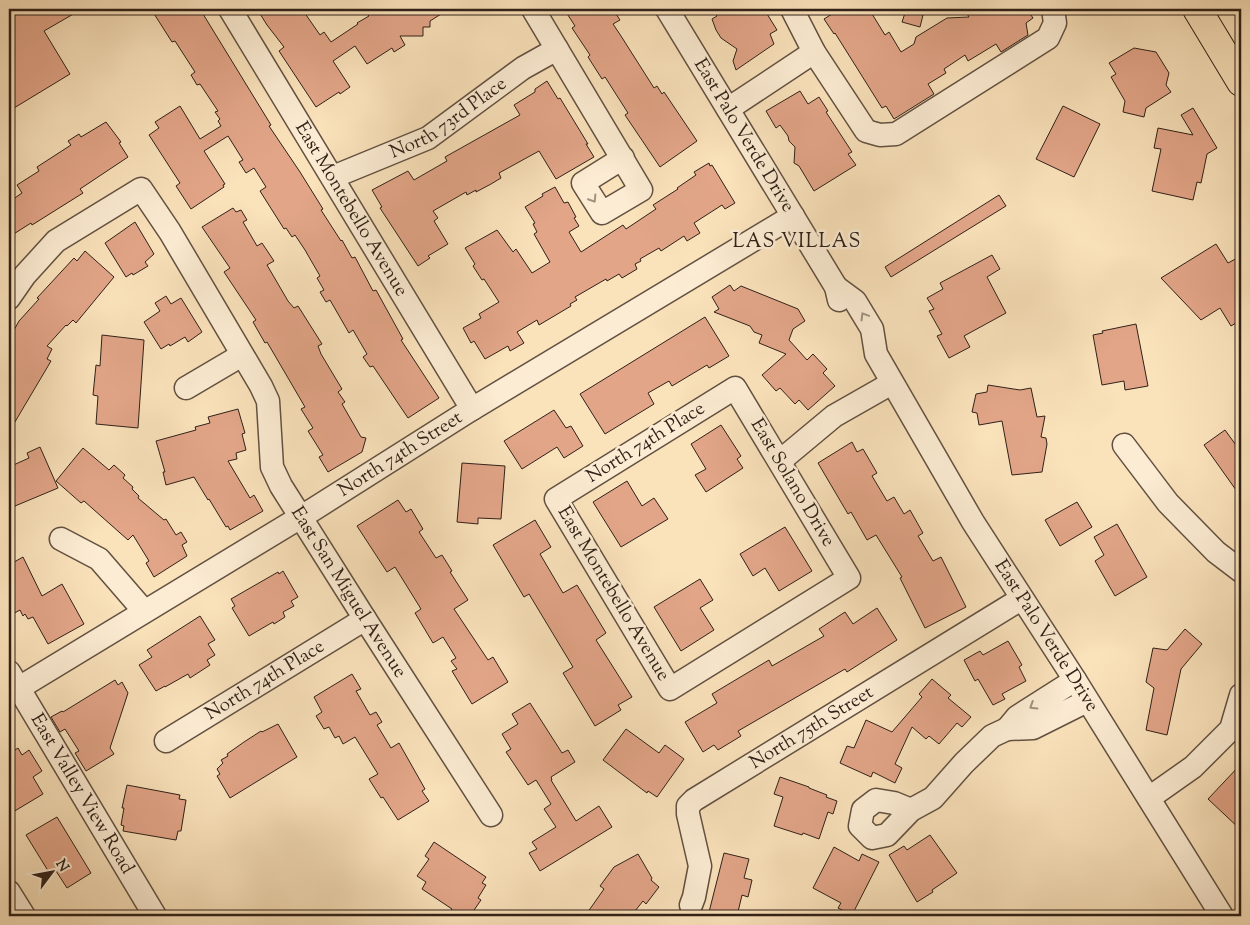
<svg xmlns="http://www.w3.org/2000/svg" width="1250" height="925" font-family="'Sorts Mill Goudy',serif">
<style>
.building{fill:#e2a588;stroke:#302118}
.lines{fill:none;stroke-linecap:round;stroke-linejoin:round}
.minor-casing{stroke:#625141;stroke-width:25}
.major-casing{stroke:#302118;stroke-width:30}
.minor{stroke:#fcecd3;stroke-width:22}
.major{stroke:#fae2bb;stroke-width:28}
.oneway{stroke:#a0917f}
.labels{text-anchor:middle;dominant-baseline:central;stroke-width:5;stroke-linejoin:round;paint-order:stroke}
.street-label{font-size:19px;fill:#302118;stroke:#fcecd3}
.neighbourhood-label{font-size:20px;letter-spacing:1px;fill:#302118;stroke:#fcecd3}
</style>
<rect width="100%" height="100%" fill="#fae2bb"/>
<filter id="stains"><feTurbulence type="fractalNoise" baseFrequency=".004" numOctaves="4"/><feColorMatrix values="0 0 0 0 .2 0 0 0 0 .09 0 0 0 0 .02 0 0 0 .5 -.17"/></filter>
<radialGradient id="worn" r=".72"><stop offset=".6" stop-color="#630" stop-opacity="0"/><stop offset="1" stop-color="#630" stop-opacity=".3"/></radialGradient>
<path class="building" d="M9 9H82L44 31 70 74 9 111Z
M151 9H200L271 125 269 126 300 172 323 209 321 210 341 241 342 240 352 258 355 257 373 291 376 290 403 339 401 340 439 398 408 418 373 366 370 367 363 357 367 354 353 330 349 333 330 300 326 302 320 292 324 290 317 278 320 276 305 250 295 235 292 237 286 228 284 229 260 191 266 187 254 168 246 173 239 162 243 160 228 136 204 151 225 184 223 185 224 187 191 209 176 186 180 183 149 135 159 128 155 122 180 106 200 139 221 126 218 121 220 119 215 112 218 111 200 84 197 85 191 75 195 72 175 41 172 42Z
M257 9H302L320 35 324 32 331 42 358 24 357 23 369 16 367 14 376 9H449L430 21V27H423V36H400L405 45 394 52 392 48 367 64 355 46 333 61 350 87 340 94 339 92 316 107 279 51 284 47 267 25Z
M564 9H613L620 20 613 24 621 36 654 88 657 86 662 94 664 92 697 141 660 167 625 115 628 113 605 77 602 79 588 57 590 55 572 28 575 26Z
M712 9H764L777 30 770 34 774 44 736 70 733 61 737 49 721 38 716 30 712 19 717 16Z
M840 9H869L885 35 889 32 901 52 914 44 916 37 947 18 969 17 964 9H1027L1033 18 1026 23 1028 35 1001 52 996 44 968 61 965 55 944 69 946 73 928 84 934 94 894 119 886 106 882 108 835 33 834 34 824 19Z
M906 10 923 15 920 27 902 22Z
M1134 48 1156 52 1169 73 1166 85 1171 92 1146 108 1144 117 1123 112 1125 101 1111 77 1116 74 1109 63Z
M547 81 558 99 560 98 588 144H586L594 157 556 179 539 151 499 173 501 178 491 184 476 192V190L467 195 466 192 433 211 438 218 434 221 448 244 428 256 430 258 418 266 380 208 382 207 372 190 408 171 414 180 447 161 445 157 520 115 514 105 535 92V89Z
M800 91 808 104 819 97 828 111 826 112 852 152 848 154 856 165 814 191 799 166 794 163 795 147 789 141 788 136 780 125 776 128 766 111Z
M1063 106 1100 124 1074 177 1036 159Z
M1193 108 1217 148 1207 154 1201 183 1197 182 1193 200 1152 191 1161 149 1154 148 1158 128 1193 135 1181 115Z
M106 122 121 142 119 143 128 157 80 189 83 193 32 225 31 223 9 237V202L22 193 17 185 39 171 37 167 71 145 68 141 79 134 81 137Z
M709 163 710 166 712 165 735 203 725 209 722 205 694 223 700 233 687 241 684 236 661 251 659 248 640 259 641 261 635 264 637 269 622 278 619 274 607 281 606 279 575 297 577 300 570 304 571 306 539 325 537 320 517 332 524 343 510 351 508 346 485 359 474 341 471 343 463 328 481 318 479 314 499 302 484 279 482 280 473 266 475 264 465 248 497 230 513 252 516 249 532 273 550 262 534 234 537 232 533 224 535 223 525 207 543 196 542 194 555 187 564 203 568 202 576 217 574 218 579 226 569 232 581 252 623 225 626 229 656 209 653 205 678 189 677 188 696 175 694 172Z
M999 195 1006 206 891 277 885 267Z
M233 208 236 212 241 210 247 220 243 222 257 246 262 243 274 261 267 265 288 301 294 308 298 306 322 344 318 346 321 354 342 389 338 392 345 402 342 404 361 437 366 438 362 452 328 472 319 457 323 455 308 431 313 428 301 409 305 407 267 342 265 343 253 322 256 320 224 272 230 268 202 227Z
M135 222 154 254 145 262 148 266 133 275 132 273 126 277 105 243Z
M1216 244 1228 263 1241 256V320L1231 326 1220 308 1201 320 1161 278Z
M85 251 114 277 76 323 73 320 67 326 66 325 47 346 52 349 47 359 51 361 9 432V339L19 321 39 299 37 298 74 258 77 261Z
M992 255 1000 269 987 277 1006 313 964 336 970 347 949 358 937 336 942 334 929 311 934 309 927 298 943 289 940 283Z
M730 285 734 291 741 286 798 309 805 321 793 329 789 340 807 360 813 354 827 369 823 373 835 386 808 410 799 400 795 404 780 388 776 391 762 375 786 354 759 343 762 335 754 332 750 326 714 312 719 309 712 297Z
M166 296 171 304 181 298 202 332 188 342 185 337 170 346 169 344 161 349 144 322 160 311 155 303Z
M705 317 729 356 709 368 707 365 672 386 669 381 648 393 654 404 605 434 580 394Z
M1136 324 1148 386 1125 390 1124 381 1102 385 1093 335 1103 333 1102 331Z
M102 335 144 340 138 428 96 424 98 396 93 395 96 365 100 366Z
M988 385 1020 390 1031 388 1037 417 1045 416 1041 437 1046 438 1047 444 1042 472 1012 475 1002 421 979 425 977 413 972 412 976 394 987 392Z
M238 409 245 433 242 434 246 450 236 453 237 459 228 461 250 498 254 495 263 511 230 530 228 526 226 527 209 499 208 500 194 477 166 485 163 472H165L156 441 196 430 195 427 210 423 208 417Z
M554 410 566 428 571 426 583 446 564 458 557 447 522 469 504 441Z
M721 425 741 456 737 459 743 468 706 492 695 475 706 469 691 444Z
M1225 430 1241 452V497L1204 445Z
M852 442 857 452 863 449 877 473 872 476 887 501 894 497 904 514 910 510 923 533 918 536 933 561 941 557 966 607 925 628 900 578 902 577 876 535 867 540 851 512 848 514 818 463Z
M40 447 58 488 15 506 9 490V467L29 458 27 453Z
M83 448 109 470 114 465 125 475 123 478 133 487 132 489 139 496 138 498 164 520 166 519 176 535 181 532 187 542 182 545 187 556 154 577 146 563 149 561 133 535 128 540 84 501 81 503 56 481Z
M462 463 505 466 501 519 478 518V524L457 522Z
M627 481 642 506 654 498 668 519 621 547 593 502Z
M398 500 406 512 411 509 423 529 419 532 436 558 442 555 452 571 450 572 468 600 454 609 488 660 493 657 508 682 472 704 452 671 457 669 451 661 456 658 443 637 433 643 415 613 421 609 395 567 387 572 357 526Z
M1077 502 1092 527 1060 546 1045 520Z
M535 520 551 547 540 554 563 593 577 585 606 633 596 640 632 697 618 705 621 710 595 726 563 673 573 667 529 594 524 597 493 545Z
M1117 524 1147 577 1115 596 1095 561 1104 555 1094 537Z
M785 527 812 571 779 591 765 568 753 576 740 554Z
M23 557 42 596 62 584 84 624 48 644 33 617 28 619 25 614 23 616 20 610 9 616V565Z
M283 571 298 597 291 601 294 606 283 612 285 617 274 624 273 622 249 636 232 608 235 606 231 599 278 572 279 574Z
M700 579 713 600 700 608 714 630 681 651 654 607Z
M877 608 897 640 847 672 845 669 738 731 741 736 718 750 714 745 703 752 685 722 717 703 712 694 769 660 772 666 824 636 819 629 845 612 853 624Z
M200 616 215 640 208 644 215 655 207 660 210 665 190 678 188 674 165 687V686L156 691 139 665 152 657 147 650Z
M1185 629 1202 644 1181 669 1167 735 1146 730 1154 688 1146 682 1153 648 1167 650Z
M1008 641 1022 665 1019 667 1026 681 1002 694 1005 699 993 705 978 679 975 681 964 660 980 651 983 655Z
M352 674 361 689 356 691 370 715 376 712 382 722 377 725 391 748 399 743 425 789 422 791 429 801 398 820 383 797 381 798 369 779 378 774 355 737 343 744 339 736 335 738 329 727 324 729 316 716 322 712 314 697Z
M932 679 951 695 948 698 971 717 962 727 957 723 939 744 929 736 926 739 912 727 895 764 902 768 895 783 873 772 871 777 840 763 847 746 854 748 866 720 892 732 922 697 919 694Z
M115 680 118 685 122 682 128 693 110 748 114 754 86 771 75 753 79 751 65 729 60 732 51 717 62 711 63 712Z
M530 703 562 753 568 750 575 762 551 777 552 780H551L576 821 599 806 612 827 540 871 529 853 537 849 532 842 556 827 544 809 551 804 536 780 528 785 506 752 511 749 502 734 518 724 512 714Z
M278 724 297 757 230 798 217 776 220 774 217 769 223 763 221 760 228 756 227 754 244 742 261 731 262 732Z
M626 729 659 753 665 745 684 759 657 797 648 791 647 793 603 760Z
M18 748 22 755 29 750 42 771 33 777 43 794 13 812 9 806V754Z
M1241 764V830L1208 799Z
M780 777 809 787V788L827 795 826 797 837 801 833 814 828 812 819 839 803 833 802 835 774 826 783 797 774 794Z
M127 785 180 795 179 799 186 800 181 831H178L176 840 123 831 124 826 121 825 124 808H122Z
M57 817 91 873 67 888 56 871 50 874 26 835Z
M930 835 957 873 932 890 933 892 917 902 889 855 904 846 907 850Z
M434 842 486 877 482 883 486 885 478 898 481 900 470 916H447L452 909 422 889 426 882 417 876 429 859 425 856Z
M834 847 859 861 862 854 879 862 852 915 838 908 841 903 813 888Z
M724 853 749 859 744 878 752 880 748 897 742 895 737 916H708Z
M638 854 652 878 651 880 659 887 646 904 643 901 631 916H585L604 889 600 886 614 867Z"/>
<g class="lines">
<g class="minor-casing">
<g id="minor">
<path id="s1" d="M230 9 472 409"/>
<path d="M533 9 641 190 602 213 583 183 623 158"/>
<path id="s2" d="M667 9 836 287 839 300"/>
<path d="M792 9 814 52 866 131 880 135 896 134 1048 38 1055 23 1053 9"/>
<path d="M728 109 814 52"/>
<path id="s3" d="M333 177 428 138 523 68 557 49"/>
<path id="s4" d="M836 287 855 301 872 329 876 354 973 522 1075 680 1222 916"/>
<path id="s5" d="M9 298 25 275 56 241 141 189 170 232 261 386 268 401 272 467 281 486 365 619 491 815"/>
<path d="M186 388 242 355"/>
<path d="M735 388 849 578 670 689 556 499Z"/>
<path d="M1124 445 1168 503 1216 552 1241 571"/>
<path d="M780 461 834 416 892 383"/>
<path d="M61 539 99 559 144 611"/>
<path id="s6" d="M9 672 155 916"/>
<path d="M1075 680 1017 717 1007 729 1033 728 1087 701"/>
<path id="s7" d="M9 694 314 509 472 409 793 216"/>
<path id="s8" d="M166 741 365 619"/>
<path d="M1149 798 1193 767 1231 729 1241 695"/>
<path d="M911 810 894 803 876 800 863 810 860 826 872 838 887 835 911 810 933 798 964 763 992 736 1007 729"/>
<path d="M9 892 24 916"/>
<path id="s9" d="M691 905 694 897 700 866 688 814V806L694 800 1021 599"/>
</g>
</g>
<g class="major-casing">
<path id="major" d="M1197 9 1241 82"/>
</g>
<use href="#minor" class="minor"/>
<use href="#major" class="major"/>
</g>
<defs><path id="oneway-chevron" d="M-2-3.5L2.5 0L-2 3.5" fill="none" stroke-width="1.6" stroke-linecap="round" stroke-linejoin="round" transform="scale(1.25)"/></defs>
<g class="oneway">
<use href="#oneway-chevron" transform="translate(593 199) rotate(58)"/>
<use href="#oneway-chevron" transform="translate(864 316) rotate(-121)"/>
<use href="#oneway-chevron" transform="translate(1033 706) rotate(148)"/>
</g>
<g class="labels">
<g class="street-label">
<text stroke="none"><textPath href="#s3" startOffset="130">North 73rd Place</textPath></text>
<text stroke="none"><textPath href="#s2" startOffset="148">East Palo Verde Drive</textPath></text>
<text stroke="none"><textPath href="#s1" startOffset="234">East Montebello Avenue</textPath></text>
<text transform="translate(646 443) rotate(-32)">North 74th Place</text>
<text stroke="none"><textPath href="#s7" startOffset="459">North 74th Street</textPath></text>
<text transform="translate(792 483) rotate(59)">East Solano Drive</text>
<text stroke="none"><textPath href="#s5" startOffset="634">East San Miguel Avenue</textPath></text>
<text transform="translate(613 594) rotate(59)">East Montebello Avenue</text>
<text stroke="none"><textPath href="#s4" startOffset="411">East Palo Verde Drive</textPath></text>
<text stroke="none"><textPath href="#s8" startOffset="116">North 74th Place</textPath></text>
<text stroke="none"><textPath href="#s9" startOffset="248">North 75th Street</textPath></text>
<text stroke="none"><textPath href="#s6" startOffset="142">East Valley View Road</textPath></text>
</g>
<g class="neighbourhood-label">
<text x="797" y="242">LAS VILLAS</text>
</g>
</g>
<rect width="1250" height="925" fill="none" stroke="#fae2bb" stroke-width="30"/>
<rect x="10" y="10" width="1230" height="905" fill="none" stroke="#302118" stroke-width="2.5"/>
<rect x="15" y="15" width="1220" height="895" fill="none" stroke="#302118"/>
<g transform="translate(52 872) rotate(58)" stroke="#fcecd3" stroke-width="4" paint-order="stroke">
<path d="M0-4L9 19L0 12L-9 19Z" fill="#302118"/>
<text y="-8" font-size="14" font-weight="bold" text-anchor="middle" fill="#302118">N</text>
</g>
<rect width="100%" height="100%" filter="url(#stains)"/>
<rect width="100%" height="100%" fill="url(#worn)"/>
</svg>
